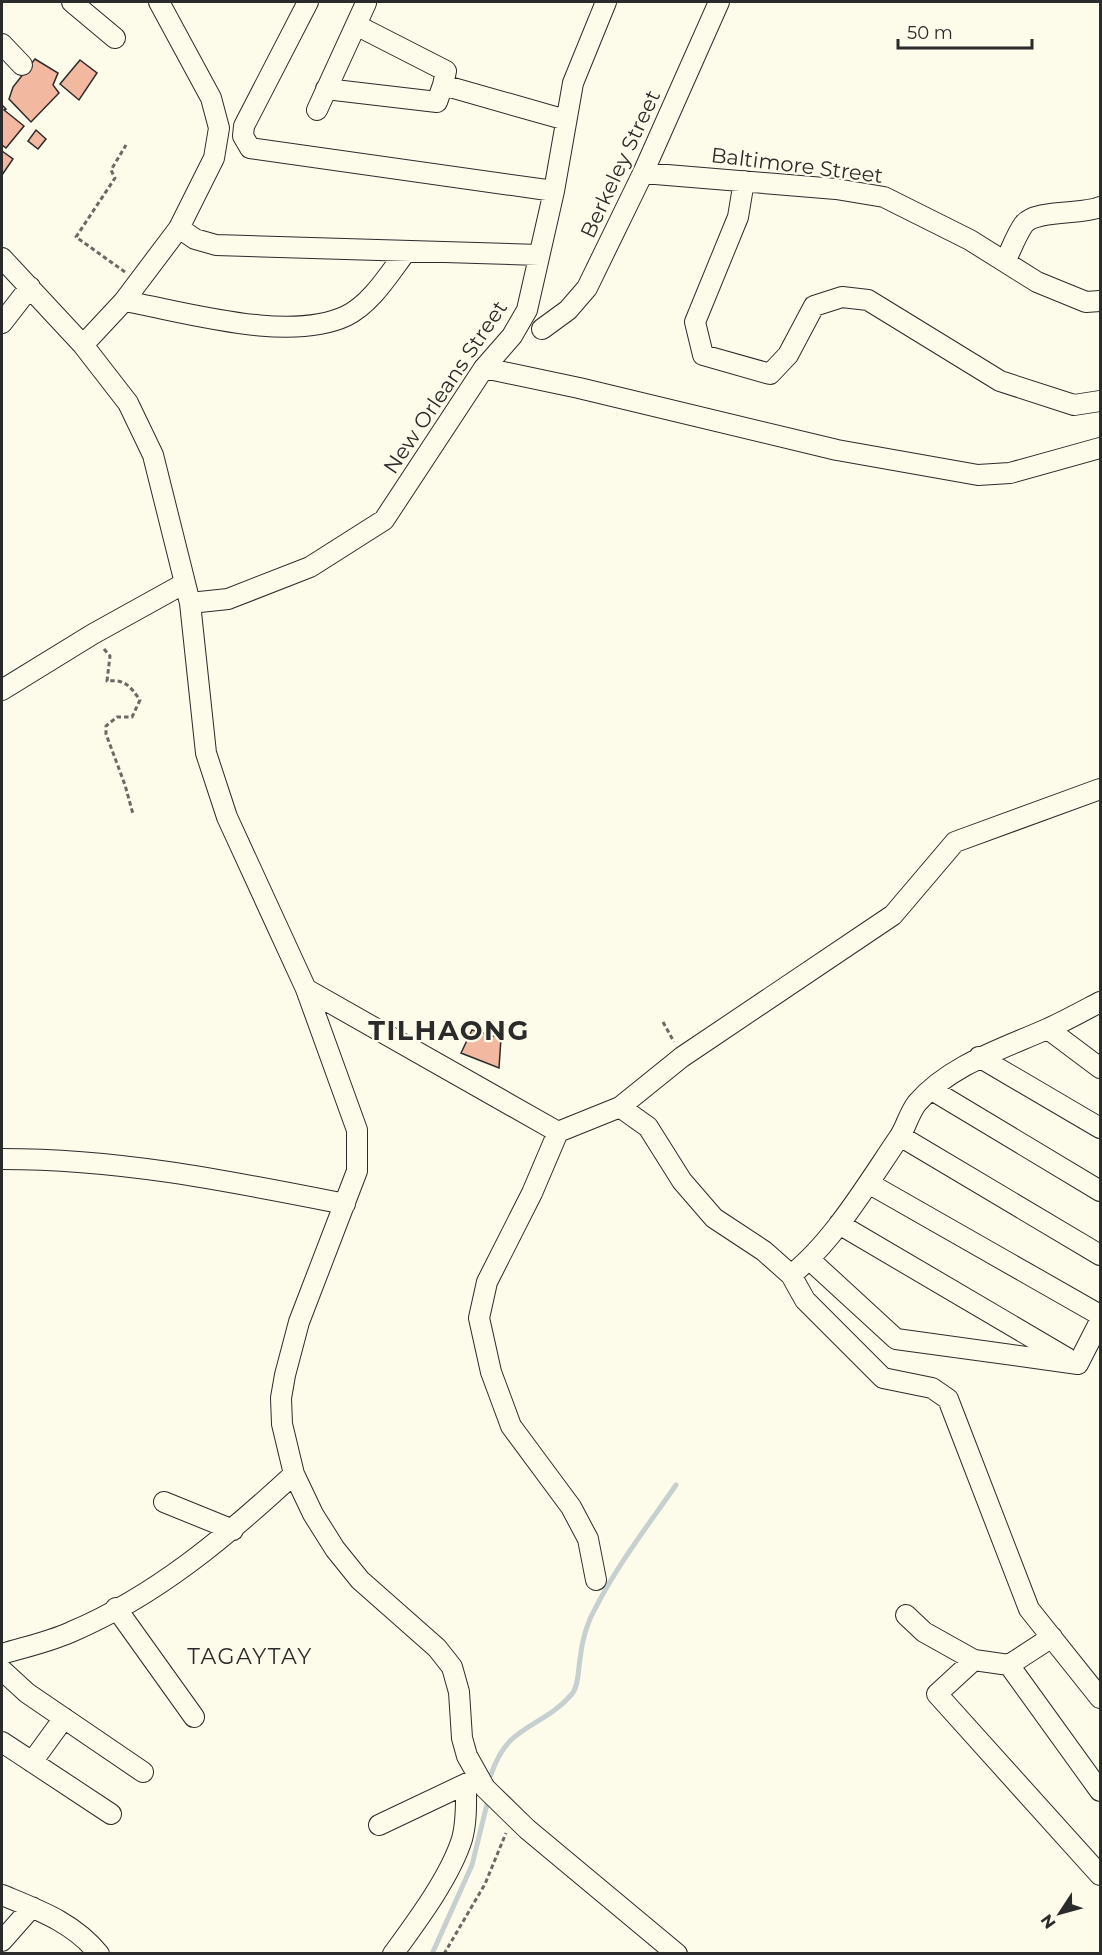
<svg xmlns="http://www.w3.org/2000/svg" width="1102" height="1955" font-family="Montserrat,sans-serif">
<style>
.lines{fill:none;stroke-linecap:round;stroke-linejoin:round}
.stream{stroke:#c7d0d0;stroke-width:5}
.building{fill:#f2b8a0;stroke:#2b2b2b;stroke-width:1.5}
.minor-casing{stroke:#2b2b2b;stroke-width:22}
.path{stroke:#6a6964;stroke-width:3;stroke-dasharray:4.5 3;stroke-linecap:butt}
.minor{stroke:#fdfbea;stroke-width:20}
.labels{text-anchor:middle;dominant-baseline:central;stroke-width:4.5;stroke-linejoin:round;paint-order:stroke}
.street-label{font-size:21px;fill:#2b2b2b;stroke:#fdfbea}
.neighbourhood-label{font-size:22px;letter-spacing:1.5px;fill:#2b2b2b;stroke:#fdfbea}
.district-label{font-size:27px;font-weight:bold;letter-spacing:1.5px;fill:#2b2b2b;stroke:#fdfbea}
</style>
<rect width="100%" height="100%" fill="#fdfbea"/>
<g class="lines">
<path class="stream" d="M491 1775C508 1722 541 1730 572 1694 579 1685 578 1670 580 1659 582 1641 587 1622 596 1607 618 1564 649 1524 676 1485
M432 1954 472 1865 488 1800"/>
</g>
<path class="building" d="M35 59 58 73 53 85 59 93 31 122 9 99 13 87Z
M80 60 97 73 79 100 60 84Z
M2 105 6 109 4 110 24 126 6 148 2 145Z
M36 130 46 139 38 149 28 141Z
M2 151 13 159 2 175Z
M472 1030 501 1038 499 1068 461 1053Z"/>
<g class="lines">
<g class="minor-casing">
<path id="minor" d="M72 2 115 38
M308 2 244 126 243 136 250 148 554 191
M356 25 446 71 443 85 566 120
M2 44 22 65
M326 89 437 102 443 85
M317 110 366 3
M643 173 836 189 884 197 970 240 1037 282 1086 302 1100 301
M744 181 738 217 695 322 703 355 770 374 788 355 814 306 842 297 868 300 1000 381 1074 405 1100 401
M179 228 195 239 216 245 539 255
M2 258 83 345 128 403 153 455 190 603 206 753 227 817 306 989 357 1130V1171L299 1322 285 1375 281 1398 282 1424 294 1474 313 1514 335 1549 360 1580 437 1648 452 1667 459 1692 462 1738 467 1756 485 1788 527 1829 677 1954
M1005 262C1011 250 1016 235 1024 224 1036 209 1082 215 1100 207
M124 301C186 312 288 343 346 316 371 304 389 274 405 253
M2 323 30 287
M542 329 568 310 587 288 643 173 719 2
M83 345 124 301 179 228 214 158 219 128 211 98 159 2
M484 368 579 388 837 450 978 475 1010 473 1100 448
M190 603 228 599 310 567 384 520 484 368 512 336 527 310 554 191 573 83 606 2
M2 690 93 634 185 583
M306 989 558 1132
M1048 1029 1100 1068
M979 1057 1100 1128
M932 1090 1100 1191
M620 1107 648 1127 682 1181 714 1218 764 1251 791 1275 805 1300 883 1378 932 1388 948 1399 1029 1609 1100 1698
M900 1136 1100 1255
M2 1159C121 1159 228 1181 345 1204
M870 1184 1100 1315
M839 1224 1067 1358
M810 1260 896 1339 1078 1364
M791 1275C833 1242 868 1183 898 1139 906 1128 908 1115 917 1103 950 1065 1002 1049 1047 1029 1065 1021 1083 1011 1100 1002
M1078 1364 1100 1321
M164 1502 233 1530
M596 1580 588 1539 571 1507 511 1426 491 1372 479 1318 487 1282 532 1193 558 1132 620 1107 682 1057 893 915 955 842 1100 789
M116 1608 194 1717
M906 1615 924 1632 974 1660 1009 1665 1052 1637
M2 1654C25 1647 49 1642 71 1632 156 1596 227 1536 294 1474
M974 1660 937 1694 1100 1875
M1009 1665 1100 1791
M2 1670 27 1693 143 1772
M2 1742 111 1814
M32 1762 64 1718
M379 1825 476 1779
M2 1895C38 1910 73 1922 99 1954
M2 1941 32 1907
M393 1954C417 1921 450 1877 462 1839 467 1821 466 1802 466 1784"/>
</g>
<path class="path" d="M125 272 76 237 115 178 111 170 126 145
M104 649 110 656 107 681C125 679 130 686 140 700L132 717H117L106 726V734L125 785 133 814
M663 1022 674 1042
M444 1954 485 1884 506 1833"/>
<use href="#minor" class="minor"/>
</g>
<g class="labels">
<g class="street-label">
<text transform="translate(620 164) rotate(-65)">Berkeley Street</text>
<text transform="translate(797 165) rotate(7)">Baltimore Street</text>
<text transform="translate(445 387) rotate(-56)">New Orleans Street</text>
</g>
<g class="neighbourhood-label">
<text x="250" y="1656">TAGAYTAY</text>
</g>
<g class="district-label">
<text x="449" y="1030">TILHAONG</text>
</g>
</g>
<rect width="1102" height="1955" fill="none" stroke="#2b2b2b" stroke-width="6"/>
<g transform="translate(1060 1913) rotate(234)" stroke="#fdfbea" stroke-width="4.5" paint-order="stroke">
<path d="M0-4.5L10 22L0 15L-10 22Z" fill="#2b2b2b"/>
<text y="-9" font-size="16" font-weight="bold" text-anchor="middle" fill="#2b2b2b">N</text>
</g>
<path d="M898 39v9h134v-9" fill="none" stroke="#2b2b2b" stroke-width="3"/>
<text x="907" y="39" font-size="18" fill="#2b2b2b" stroke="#fdfbea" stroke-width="4.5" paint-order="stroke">50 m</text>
</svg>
